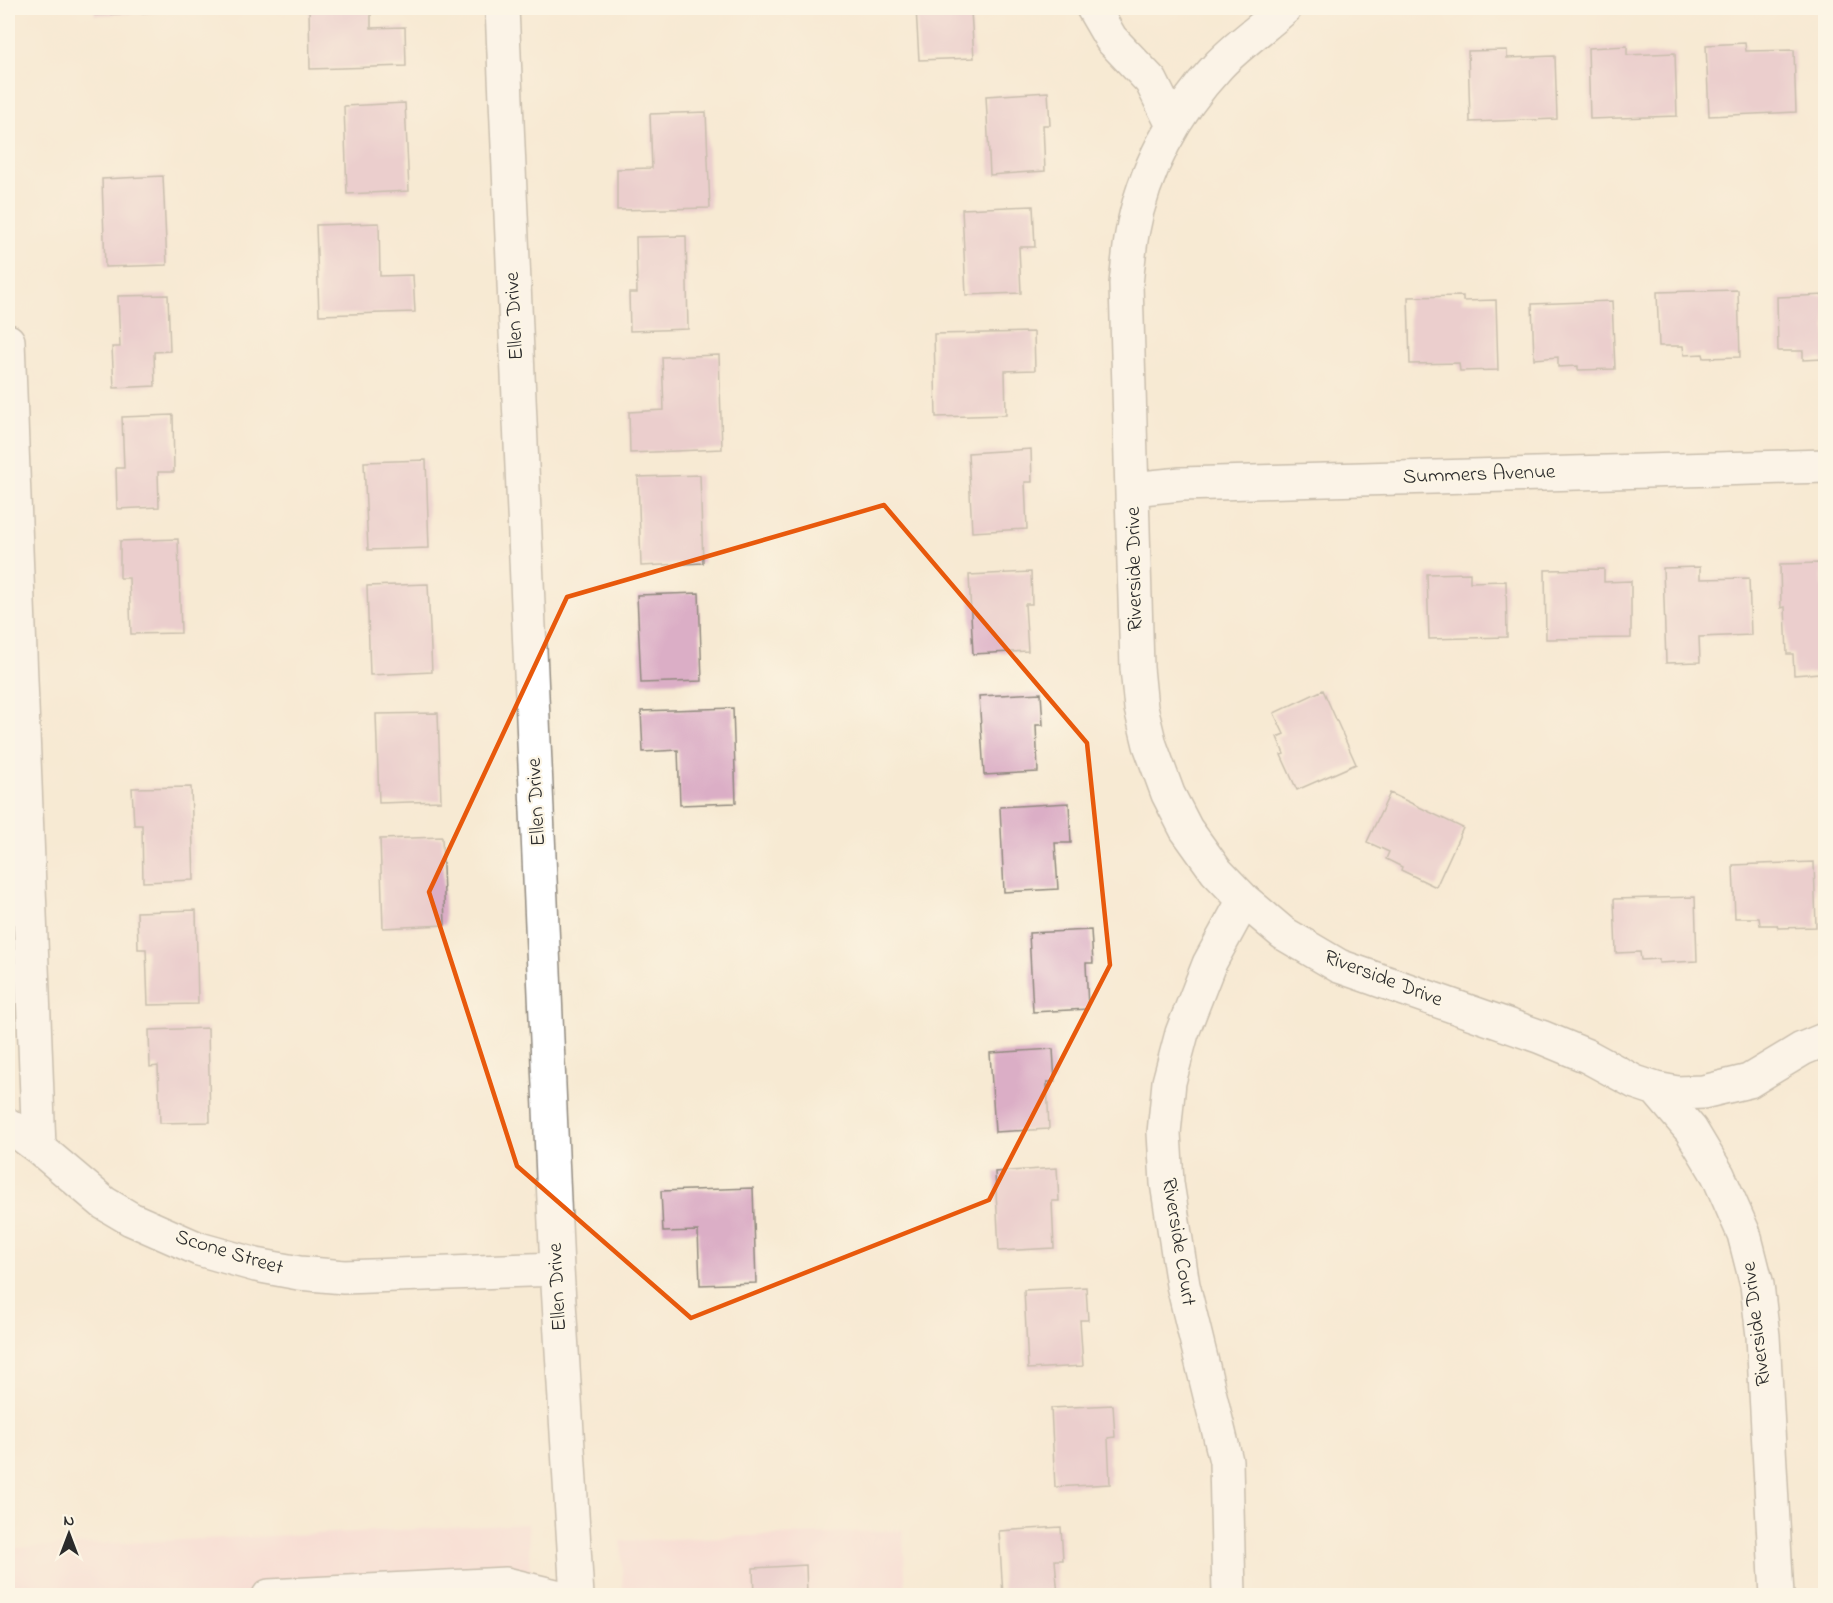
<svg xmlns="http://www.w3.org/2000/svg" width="1833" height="1603" font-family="'Indie Flower',sans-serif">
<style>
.built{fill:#f7cfd5}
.building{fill:#dbaec6}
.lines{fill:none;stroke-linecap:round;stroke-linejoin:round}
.minor-casing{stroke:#918a7f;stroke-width:36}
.minor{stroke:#fff;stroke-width:33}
.marked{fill:none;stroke:#e8590c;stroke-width:4.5;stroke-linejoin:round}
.labels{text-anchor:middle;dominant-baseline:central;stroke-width:4.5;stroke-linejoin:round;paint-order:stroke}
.street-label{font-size:21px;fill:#2b2b2b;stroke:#fcf5e5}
</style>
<rect width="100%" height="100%" fill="#fcf5e5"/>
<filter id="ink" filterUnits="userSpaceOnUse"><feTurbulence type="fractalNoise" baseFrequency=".0167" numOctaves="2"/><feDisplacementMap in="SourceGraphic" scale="12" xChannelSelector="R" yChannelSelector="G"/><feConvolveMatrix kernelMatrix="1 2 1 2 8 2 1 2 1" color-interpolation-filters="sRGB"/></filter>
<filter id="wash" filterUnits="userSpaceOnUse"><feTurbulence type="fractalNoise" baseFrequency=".008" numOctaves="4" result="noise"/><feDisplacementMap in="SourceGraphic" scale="24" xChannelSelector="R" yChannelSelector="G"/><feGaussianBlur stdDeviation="1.35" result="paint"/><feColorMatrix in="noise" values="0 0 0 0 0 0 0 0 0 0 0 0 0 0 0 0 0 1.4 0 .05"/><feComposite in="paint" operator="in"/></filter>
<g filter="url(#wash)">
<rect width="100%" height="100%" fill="#f7ead3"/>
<path class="built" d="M528 1524 531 1595H8V1548Z
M903 1530 906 1595H623L621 1541Z"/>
<g id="blocks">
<path class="building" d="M94 8H156V12L95 15Z
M309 8H371V28L405 27 406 66 310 69Z
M916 8H978V10L971 11 974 58 919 60Z
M1745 43 1746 51 1794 50 1796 112 1709 116 1706 45Z
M1627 46V55L1675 53 1677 116 1590 119 1588 48Z
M1507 50V58L1555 56 1557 119 1470 122 1468 51Z
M1048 92 1050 125H1043L1045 171 990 175 986 96Z
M405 103 409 191 347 194 344 106Z
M706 112 710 208 617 210V169L652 168 650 114Z
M163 176 167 265 105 267 102 179Z
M1033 206 1035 247H1019L1021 293 966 295 962 209Z
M379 223 380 276 413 275 415 312 319 315 316 225Z
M686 236 688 329 630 331 629 293H637L636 237Z
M1738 290 1740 357 1704 358 1703 354 1684 355 1683 346H1659L1657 292Z
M168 295 170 351 154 352 155 386 114 388 112 347H120L118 296Z
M1826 295V363H1823V359L1803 360V351H1778L1777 297Z
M1463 296V301L1496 300 1498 370 1460 371 1459 363 1410 364 1408 297Z
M1612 301 1615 369 1578 370V366L1558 367V357L1534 359 1532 304Z
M1034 332 1035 370 1005 371 1006 415 936 417 934 334Z
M719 355 722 449 630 453 629 412 664 410 662 357Z
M173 415 174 472H158L159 507 117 509 116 468H124L122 417Z
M1031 449 1032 482H1025L1027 529 972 532 968 453Z
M426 460 429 548 368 550 364 462Z
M700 475 703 563 641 566 638 477Z
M178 539 181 633 131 634 129 578H120V541Z
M1822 563 1823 586H1826V652H1819V673L1794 675 1793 654H1787L1785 607 1781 608 1780 564Z
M1700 567V579L1749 578 1751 635 1699 637 1700 662 1666 663 1663 568Z
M1604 569V582L1631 581V638L1546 639 1545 570Z
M1031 572 1032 604H1025L1028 651 973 654 969 575Z
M1470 573V582L1506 581 1507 637 1429 639 1427 574Z
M428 584 432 672 370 675 367 586Z
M699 593 702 681 641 683 637 595Z
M1323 690 1356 764 1297 790 1281 755 1284 754 1277 737 1284 734 1274 713Z
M1041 693 1043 725H1036L1038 772 984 775 979 696Z
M733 708 736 803 680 805 678 750 643 752 641 711Z
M438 713 441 801 379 803 376 714Z
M191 787 194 880 143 882 142 825H134L132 788Z
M1390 793 1463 828 1436 887 1401 870 1402 867 1386 859 1389 852 1367 842Z
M1069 803 1071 843H1055L1058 889 1004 892 1000 807Z
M442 837 445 925 383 928 380 839Z
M1814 862 1816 927 1778 928 1777 925H1760L1759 918H1735L1733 865Z
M1695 897 1697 961 1659 963V959L1641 960 1640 952 1616 953 1614 899Z
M196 910 198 1004 148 1005 146 949H138L137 912Z
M1091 930 1093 963H1086L1088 1009 1033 1012 1029 933Z
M208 1028 210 1122 160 1123 158 1066 150 1067 149 1030Z
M1053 1049 1055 1082H1047L1049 1129 995 1132 990 1053Z
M1057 1168 1059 1201H1052L1054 1248 999 1251 995 1172Z
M753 1188 756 1283 700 1285 698 1231 663 1232 661 1191Z
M1086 1287 1088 1320H1080L1083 1366 1028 1369 1024 1290Z
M1113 1405 1115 1437 1108 1438 1110 1484 1055 1487 1051 1408Z
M1061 1527 1063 1560H1055L1058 1596H1003L999 1531Z
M806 1565 807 1596H754L753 1568Z"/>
</g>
</g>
<g filter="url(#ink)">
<use href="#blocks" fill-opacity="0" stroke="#918a7f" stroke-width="1.5"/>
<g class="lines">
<g class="minor-casing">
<path id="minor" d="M502 8 557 1269 577 1596
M1093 8 1111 39 1151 81 1173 125
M1285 8C1264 27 1239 44 1219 65 1176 111 1143 171 1132 234 1129 250 1128 267 1126 284L1137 668 1141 708 1150 745 1168 794 1186 829 1216 871 1244 900 1283 933 1339 966 1541 1037 1587 1056 1635 1082 1656 1089 1691 1130 1718 1175 1744 1234 1757 1285 1763 1336 1777 1596
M8 341 39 1148
M1132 489 1181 484 1826 466
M1656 1089 1677 1093 1703 1092 1749 1081 1802 1049 1826 1039
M8 1125 39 1148 104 1203 131 1219 199 1249 256 1265 299 1273 344 1277 557 1269
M269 1596 506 1584 556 1596
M1229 1596 1226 1461 1183 1285 1167 1183 1164 1133 1169 1082 1182 1033 1209 964 1244 900"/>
</g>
<use href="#minor" class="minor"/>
</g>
</g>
<path d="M0 0H1833V1603H0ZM884 505 1087 743 1110 965 989 1200 691 1318 517 1166 429 892 567 597Z" fill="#f7ead3" fill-opacity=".55" fill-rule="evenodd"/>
<path class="marked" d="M884 505 1087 743 1110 965 989 1200 691 1318 517 1166 429 892 567 597Z"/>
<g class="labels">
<g class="street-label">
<text transform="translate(515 316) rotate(-93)">Ellen Drive</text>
<text transform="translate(1479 475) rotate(-2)">Summers Avenue</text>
<text transform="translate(1135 569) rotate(-91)">Riverside Drive</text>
<text transform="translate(537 802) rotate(-93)">Ellen Drive</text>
<text transform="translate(1383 979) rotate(21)">Riverside Drive</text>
<text transform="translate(1178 1242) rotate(81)">Riverside Court</text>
<text transform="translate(229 1253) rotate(17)">Scone Street</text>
<text transform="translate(558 1287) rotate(-93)">Ellen Drive</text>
<text transform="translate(1757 1324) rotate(-97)">Riverside Drive</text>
</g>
</g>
<rect width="1833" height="1603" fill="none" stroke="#fcf5e5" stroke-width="30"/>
<g transform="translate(69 1534)" stroke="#fcf5e5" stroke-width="4.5" paint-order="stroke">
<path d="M0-4.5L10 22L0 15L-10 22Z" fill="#2b2b2b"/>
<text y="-9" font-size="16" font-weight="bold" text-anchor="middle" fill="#2b2b2b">N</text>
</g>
</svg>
